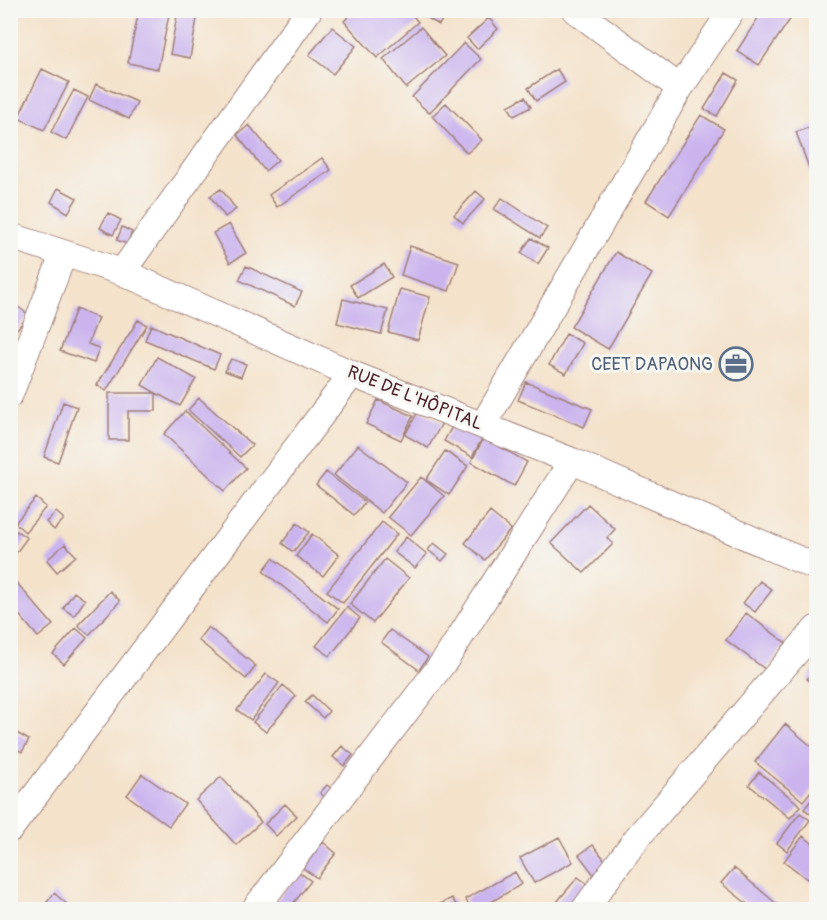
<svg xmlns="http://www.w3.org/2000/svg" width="827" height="920" font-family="Pangolin,sans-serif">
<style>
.building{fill:#cbb4ee}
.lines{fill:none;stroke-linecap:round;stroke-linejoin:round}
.street-casing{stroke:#9f807a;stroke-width:28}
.street{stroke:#fff;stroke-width:26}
.labels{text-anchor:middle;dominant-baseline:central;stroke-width:6;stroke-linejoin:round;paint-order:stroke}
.service-label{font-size:18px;fill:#4e5e75;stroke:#f6f6f2;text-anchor:end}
.street-label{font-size:18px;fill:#4a1f2b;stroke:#f6f6f2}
</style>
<rect width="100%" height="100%" fill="#f6f6f2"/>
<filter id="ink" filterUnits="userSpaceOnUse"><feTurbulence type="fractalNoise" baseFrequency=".0167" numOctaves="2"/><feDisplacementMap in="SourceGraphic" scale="12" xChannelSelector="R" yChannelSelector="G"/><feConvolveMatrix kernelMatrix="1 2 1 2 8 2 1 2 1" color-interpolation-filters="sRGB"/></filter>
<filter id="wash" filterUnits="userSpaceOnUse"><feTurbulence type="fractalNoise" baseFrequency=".008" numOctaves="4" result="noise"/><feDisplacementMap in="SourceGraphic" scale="24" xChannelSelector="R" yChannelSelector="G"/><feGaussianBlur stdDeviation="1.35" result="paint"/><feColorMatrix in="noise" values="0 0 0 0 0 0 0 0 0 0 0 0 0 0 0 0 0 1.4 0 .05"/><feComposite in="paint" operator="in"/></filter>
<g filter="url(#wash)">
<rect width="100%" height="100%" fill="#f4e2ca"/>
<g id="blocks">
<path class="building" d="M139 10H170L158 69 128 63Z
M178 10 198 13 190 58 170 54Z
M356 10H408L418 22 377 58 344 21Z
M414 10H448L439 25Z
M763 10H780L791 18 759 65 737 51Z
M489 18 498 29 477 49 467 38Z
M332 27 356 46 333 74 309 55Z
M421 27 445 56 406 88 383 59Z
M464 43 481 59 429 113 412 97Z
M42 69 69 82 44 130 18 118Z
M557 69 565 82 536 101 528 88Z
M726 73 738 80 717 116 704 109Z
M96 84 137 102 129 119 89 100Z
M74 90 88 97 66 140 51 132Z
M525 97 531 107 514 116 508 106Z
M446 103 482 140 467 153 432 116Z
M701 115 724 129 669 216 646 201Z
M249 125 278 160 265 171 237 135Z
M816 125V178L813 179 796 132Z
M322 158 331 170 277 207 269 195Z
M58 188 77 198 68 213 51 202Z
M221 189 236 209 225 217 210 196Z
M476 191 485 199 463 223 454 215Z
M502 198 547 228 540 238 494 209Z
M108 213 121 220 113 235 100 228Z
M229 224 246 253 230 263 213 233Z
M122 227 132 232 127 244 117 240Z
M531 238 548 248 538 264 521 253Z
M410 246 459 262 449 291 401 275Z
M616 252 652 274 608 349 571 327Z
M384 264 392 277 358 298 350 285Z
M246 266 302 292 295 306 239 280Z
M400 289 430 297 418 340 388 332Z
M343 299 388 310 381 334 337 323Z
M17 306 29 315 10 337V314Z
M76 309 98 318 88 344 99 348 94 363 60 351Z
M138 320 147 325 106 391 97 385Z
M151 325 220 355 214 369 145 340Z
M566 334 583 343 566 374 549 365Z
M157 357 196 379 180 406 156 393V411H128V440H109V393H156L142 385Z
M231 359 246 364 241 377 225 371Z
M526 382 592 409 584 427 518 400Z
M199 398 252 445 240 457 188 410Z
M378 400 413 416 401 440 366 424Z
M63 402 77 407 58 462 44 457Z
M419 410 442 423 428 448 405 435Z
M185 411 246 468 225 491 164 434Z
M456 420 484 435 472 457 444 441Z
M484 438 527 462 514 486 471 462Z
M358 445 407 482 382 513 334 475Z
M445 451 468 466 449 495 426 480Z
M326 472 365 502 354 515 316 485Z
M421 477 444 496 411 535 388 517Z
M36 498 46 507 25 532 15 523Z
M588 504 615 529 607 538 613 544 584 573 551 543Z
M56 512 64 519 54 530 46 522Z
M490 512 511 529 485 560 465 543Z
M382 522 397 534 343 603 327 591Z
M297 523 309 532 293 552 282 543Z
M17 531 27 538 10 561V540Z
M312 534 339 555 323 576 296 556Z
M406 537 427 554 415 568 394 552Z
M434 543 448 554 442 561 428 550Z
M65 544 76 556 57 572 47 560Z
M273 558 338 609 328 622 263 571Z
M385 559 409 578 373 623 350 604Z
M10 575 53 625 38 637 10 604Z
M760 581 772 590 755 612 743 603Z
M110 591 120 601 89 635 78 625Z
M74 592 85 600 74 616 63 608Z
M347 607 360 618 330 656 316 646Z
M746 613 786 643 766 670 726 640Z
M208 627 256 666 246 679 198 640Z
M76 628 87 638 64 664 53 654Z
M390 630 428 657 419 670 381 642Z
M816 667V687L807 679Z
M266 674 279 683 251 720 237 710Z
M283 685 296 696 266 732 253 722Z
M312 695 329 711 323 718 305 702Z
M785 724 816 750V785L803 801 755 762Z
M10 729 29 740 22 752 10 745Z
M342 746 353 755 344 766 333 757Z
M759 772 801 806 790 818 749 785Z
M142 774 185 804 169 826 127 795Z
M221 777 261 822 236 845 196 800Z
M327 785 335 791 328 800 320 793Z
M816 794V816L815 817 804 809Z
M285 804 297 816 276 836 265 824Z
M800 813 810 820 787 851 777 843Z
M803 836 816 846V886L784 861Z
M559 837 573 862 534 883 520 858Z
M323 842 336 853 317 878 303 868Z
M593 845 609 865 595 876 579 855Z
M734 868 784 910H755L721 883Z
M299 872 311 881 288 910H285L275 902Z
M515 872 522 884 477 910H472L465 899Z
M578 877 589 885 569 910H565L556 903Z
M54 893 74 910H41Z
M452 898 459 910H443L440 904Z"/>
</g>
</g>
<g filter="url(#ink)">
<use href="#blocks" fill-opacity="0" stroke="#9f807a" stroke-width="1.5"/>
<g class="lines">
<g class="street-casing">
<path id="street" d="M575 10 680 88
M10 236 122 272 352 374 572 461 816 567
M122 272 309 10
M10 394 63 255
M483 425 680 88 732 10
M10 829 352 374
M254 910 446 659 572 461
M584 910 637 838 816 629"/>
</g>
<use href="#street" class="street"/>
</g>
</g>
<defs>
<g id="office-ring" transform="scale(1.725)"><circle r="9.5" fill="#f6f6f2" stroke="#5c6f8a" stroke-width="1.5"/><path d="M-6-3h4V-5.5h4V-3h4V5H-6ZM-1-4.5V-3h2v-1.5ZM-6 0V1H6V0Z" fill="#5c6f8a"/></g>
</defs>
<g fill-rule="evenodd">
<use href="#office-ring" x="736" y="364"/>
</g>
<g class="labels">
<g class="service-label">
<text x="713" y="364">CEET DAPAONG</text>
</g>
<g class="street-label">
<text transform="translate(415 398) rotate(22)">RUE DE L'HÔPITAL</text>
</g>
</g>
<rect width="827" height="920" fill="none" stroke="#f6f6f2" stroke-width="36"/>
</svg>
